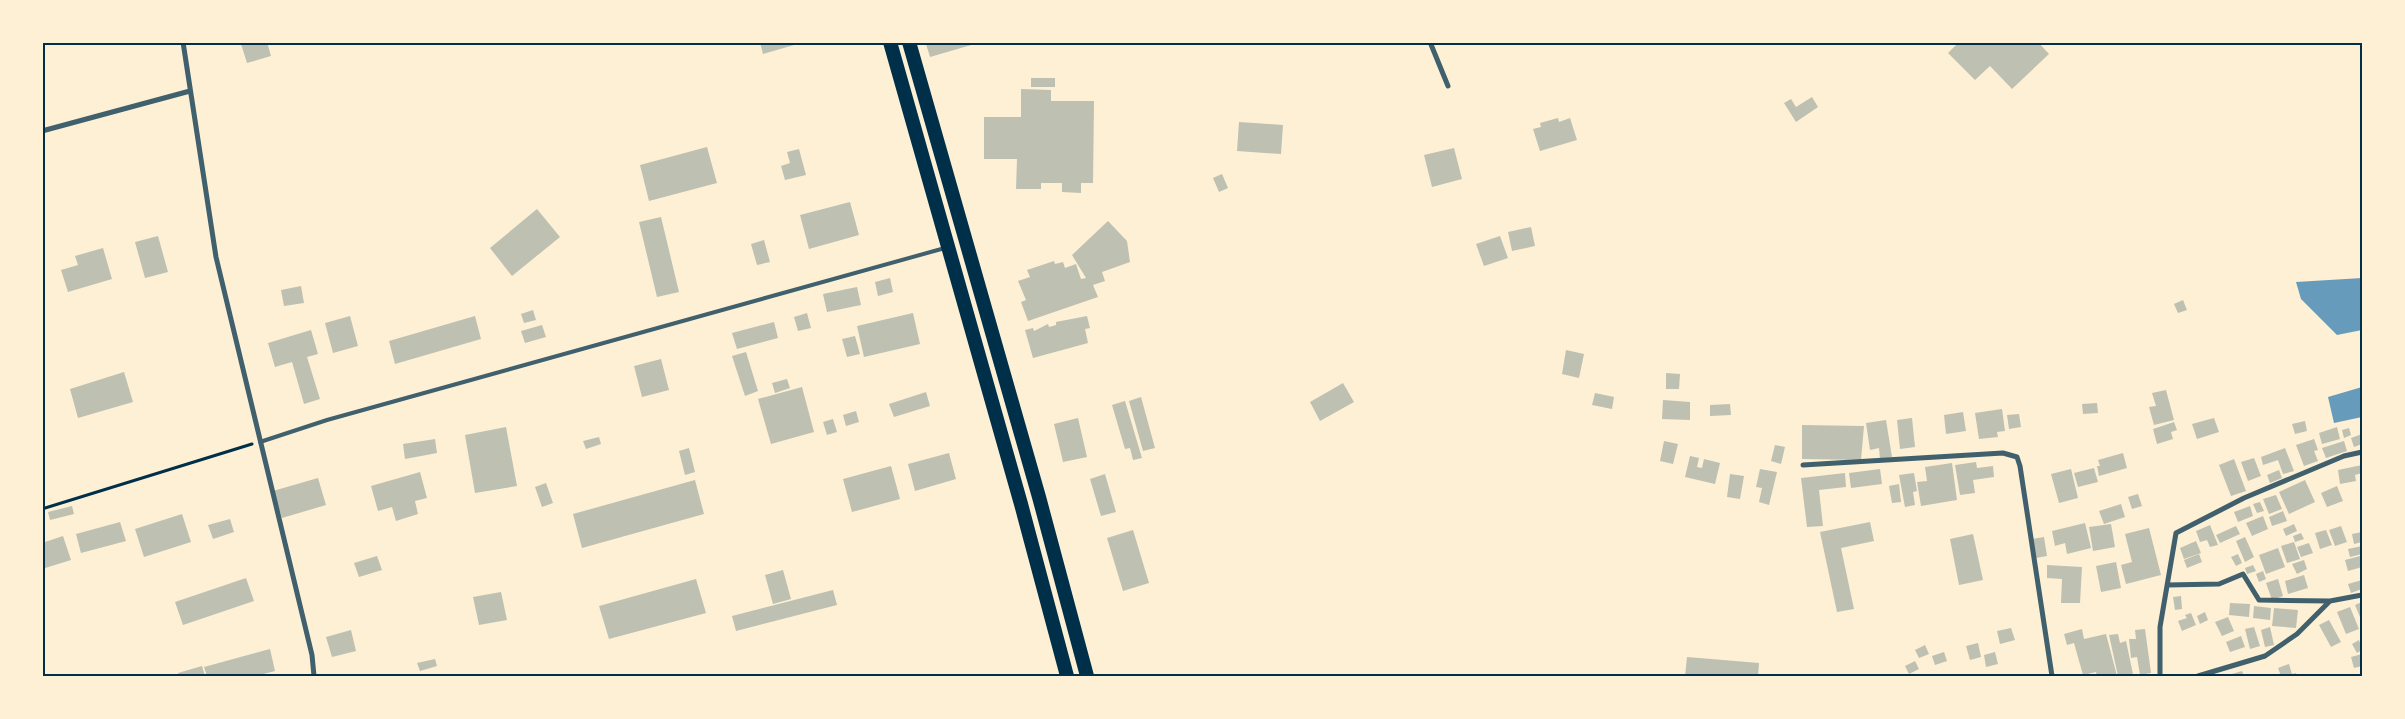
<svg xmlns="http://www.w3.org/2000/svg" width="2405" height="719" font-family="'Nunito Sans',sans-serif">
<style>
.water{fill:#669bbc}
.building{fill:#bec0b2}
.lines{fill:none;stroke-linecap:round;stroke-linejoin:round}
.path{stroke:#003049;stroke-width:3}
.service{stroke:#3f606c;stroke-width:4}
.minor{stroke:#3f606c;stroke-width:5}
.trunk{stroke:#003049;stroke-width:14}
.neatline{fill:none;stroke:#003049;stroke-width:2}
</style>
<rect width="100%" height="100%" fill="#fdf0d5"/>
<path class="water" d="M2362 278V330L2337 335 2301 299 2296 282Z
M2362 387V417L2334 423 2328 397Z"/>
<path class="building" d="M246 42H267L271 56 247 63 241 44Z
M760 42H801V43L763 54Z
M930 42H978V43L930 57 926 44Z
M1959 42H2038L2049 54 2012 89 1990 66 1975 80 1948 53Z
M1031 78H1055V87H1031Z
M1021 89 1051 90V101H1094L1093 183H1081V193L1062 192V183H1041V189H1016L1017 159H984V117H1021Z
M1812 97 1818 107 1796 122 1784 103 1791 99 1796 107Z
M1558 118 1559 122 1570 118 1577 140 1540 151 1533 129 1541 127 1540 123Z
M1239 122 1283 125 1281 154 1237 151Z
M707 147 717 183 649 201 640 165Z
M1454 148 1462 179 1432 187 1424 155Z
M799 149 806 175 785 180 781 166 790 163 787 152Z
M1222 174 1228 188 1219 192 1213 178Z
M850 202 859 235 809 249 800 215Z
M537 209 560 237 512 276 490 248Z
M661 217 679 292 657 297 639 222Z
M1108 221 1127 241 1130 262 1102 272 1105 281 1093 285 1098 297 1028 321 1021 302 1026 300 1018 281 1030 277 1027 270 1054 261 1055 264 1063 262 1065 268 1076 264 1081 279 1086 278 1072 255Z
M1531 227 1535 246 1512 251 1508 232Z
M158 236 168 272 145 278 135 242Z
M1500 236 1508 258 1484 266 1476 244Z
M764 240 770 262 757 265 751 244Z
M103 248 112 279 68 292 61 270 78 265 75 256Z
M890 278 893 292 878 296 875 282Z
M301 286 304 303 284 306 281 290Z
M857 287 861 305 827 312 823 294Z
M2183 300 2187 310 2178 313 2174 304Z
M533 310 536 320 524 323 521 314Z
M807 313 811 328 798 331 794 317Z
M913 313 920 344 864 357 857 326Z
M350 316 358 346 333 353 325 323Z
M475 316 481 339 395 364 389 341Z
M1087 316 1090 328 1085 329 1088 343 1033 358 1025 330 1033 328 1034 331 1048 324 1049 327 1056 325V322L1061 321Z
M774 322 778 338 737 349 732 333Z
M542 325 546 337 525 343 521 331Z
M311 330 318 354 307 357 320 399 304 404 292 362 275 367 268 343Z
M855 336 860 354 847 357 842 339Z
M1566 350 1584 354 1579 378 1562 374Z
M746 352 758 391 745 396 732 356Z
M661 359 669 390 642 397 634 366Z
M124 372 133 402 78 418 70 389Z
M1666 373 1680 374 1679 389H1666Z
M787 379 790 388 775 393 772 383Z
M1343 383 1354 402 1320 421 1310 402Z
M802 387 814 432 771 444 758 399Z
M2166 390 2174 420 2154 425 2149 407 2156 406 2152 393Z
M926 392 930 406 894 417 889 404Z
M1595 393 1614 397 1612 409 1592 405Z
M1141 397 1155 448 1143 451 1129 401Z
M1663 400 1690 402V420L1662 419Z
M1125 401 1142 458 1133 460 1130 448 1125 449 1112 405Z
M2097 403 2098 413 2083 414 2082 404Z
M1730 404 1731 415 1710 416V405Z
M2002 409 2005 431 1997 432 1998 437 1979 439 1975 413Z
M856 411 859 422 846 426 843 415Z
M1963 412 1966 431 1946 434 1944 415Z
M2019 414 2021 427 2009 429 2007 415Z
M1078 418 1087 457 1063 462 1054 424Z
M1912 418 1915 447 1900 449 1897 420Z
M2214 418 2219 432 2197 439 2192 424Z
M833 419 837 432 827 435 823 422Z
M1886 420 1892 457 1880 459 1879 448 1870 450 1866 423Z
M2305 421 2307 431 2295 434 2292 424Z
M2174 422 2177 430 2171 432 2173 439 2157 444 2153 429Z
M1802 425 1864 426 1861 460 1802 459Z
M506 427 517 486 475 493 465 435Z
M2337 427 2340 439 2322 444 2319 433Z
M2349 428 2351 435 2344 438 2342 430Z
M2362 434V444L2354 447 2351 438Z
M599 437 601 444 586 449 583 441Z
M435 439 437 453 405 459 403 444Z
M2314 439 2318 450 2314 451 2318 461 2304 466 2296 445Z
M1664 441 1678 444 1673 464 1660 461Z
M2344 441 2347 451 2326 458 2322 448Z
M1775 445 1785 447 1781 464 1771 461Z
M689 448 695 472 685 475 679 451Z
M2285 448 2294 471 2283 474 2278 460 2263 465 2261 457Z
M949 453 956 479 915 491 908 464Z
M2123 453 2127 468 2099 476 2097 466H2100L2098 460Z
M1690 456 1699 458 1697 467 1702 468 1704 459 1720 463 1715 484 1685 477Z
M2254 458 2261 476 2248 481 2241 462Z
M2234 459 2246 491 2231 496 2219 465Z
M1976 462 1977 468 1993 466 1994 477 1973 480 1975 493 1960 495 1955 465Z
M1952 463 1957 500 1921 506 1917 482 1927 481 1925 467Z
M2362 465V473L2355 475 2356 481 2340 484 2338 470Z
M891 466 900 499 852 512 843 479Z
M2094 468 2098 482 2078 487 2074 473Z
M1760 469 1777 472 1769 505 1759 502 1762 488 1756 487Z
M1880 469 1882 484 1851 488 1849 473Z
M2071 469 2078 498 2059 503 2051 474Z
M2279 470 2282 478 2270 483 2267 475Z
M420 472 427 498 415 501 418 514 396 521 392 507 378 511 371 486Z
M1845 473 1846 487 1819 490 1823 526 1807 527 1801 478Z
M1914 473 1917 491 1913 492 1915 505 1905 507 1899 475Z
M1105 474 1116 512 1101 516 1090 479Z
M1730 474 1744 476 1740 499 1727 497Z
M318 478 326 505 282 518 273 491Z
M695 480 704 514 582 548 573 514Z
M2305 480 2315 502 2289 514 2279 492Z
M546 483 553 503 542 507 535 487Z
M1899 484 1901 502 1892 503 1889 486Z
M2337 486 2343 501 2327 507 2321 493Z
M2138 494 2142 506 2132 509 2128 497Z
M2276 495 2282 509 2269 514 2263 499Z
M2260 502 2264 511 2257 513 2253 504Z
M2121 504 2125 517 2104 524 2099 511Z
M72 506 74 514 50 520 48 512Z
M2250 506 2253 516 2238 522 2234 512Z
M2283 511 2287 521 2272 526 2269 517Z
M182 514 191 542 144 557 135 529Z
M2263 516 2268 529 2252 536 2246 523Z
M230 519 234 532 213 539 208 525Z
M120 522 126 541 81 553 76 534Z
M1870 522 1874 541 1841 548 1854 609 1837 612 1820 532Z
M2085 523 2091 548 2067 554 2065 543 2055 546 2052 531Z
M2111 524 2115 547 2093 551 2089 527Z
M2294 524 2297 531 2286 536 2283 529Z
M2210 525 2218 545 2210 547 2207 540 2200 542 2196 531Z
M2236 526 2240 534 2220 543 2216 535Z
M2341 526 2347 542 2335 546 2329 530Z
M2149 528 2161 575 2126 584 2121 565 2132 562 2125 534Z
M1133 530 1149 583 1123 591 1107 538Z
M2326 530 2332 545 2320 549 2315 533Z
M2362 532V542L2354 544 2352 534Z
M2301 533 2304 539 2295 542 2293 536Z
M1973 534 1983 580 1959 585 1950 539Z
M63 536 71 560 42 569V543Z
M2044 537 2047 556 2036 558 2032 539Z
M2245 537 2254 557 2245 562 2236 541Z
M2196 541 2201 553 2184 559 2180 548Z
M2294 542 2300 559 2287 563 2281 546Z
M2309 543 2313 553 2301 557 2297 547Z
M2362 546V554L2350 557 2348 549Z
M2278 548 2285 567 2266 574 2259 555Z
M2199 554 2202 562 2187 568 2184 560Z
M2238 554 2242 563 2236 566 2231 557Z
M377 556 382 570 359 577 354 563Z
M2360 556 2362 567 2348 571 2345 560Z
M2304 560 2307 569 2297 574 2292 564Z
M2116 562 2121 588 2101 592 2096 566Z
M2047 565 2082 567 2080 603H2061L2062 579 2047 578Z
M2253 565 2256 571 2247 574 2245 568Z
M783 570 791 599 773 604 765 575Z
M2263 571 2266 579 2259 582 2256 574Z
M2304 575 2308 588 2288 594 2285 581Z
M246 578 254 601 183 625 175 602Z
M696 579 706 613 609 639 599 606Z
M2278 579 2283 596 2272 600 2266 583Z
M2362 580V589L2351 593 2348 584Z
M833 590 837 605 736 631 732 616Z
M501 592 507 620 479 625 473 597Z
M2181 596 2182 609 2175 610 2173 597Z
M2362 602V617H2360L2355 605Z
M2230 603 2250 604 2249 617 2229 615Z
M2254 606 2271 608 2270 620 2253 618Z
M2350 607 2359 629 2346 634 2337 612Z
M2274 608 2298 610 2296 628 2272 626Z
M2205 612 2208 620 2200 624 2197 616Z
M2191 613 2196 625 2182 631 2178 621 2187 618 2185 615Z
M2228 617 2234 631 2222 636 2215 622Z
M2329 620 2341 642 2331 647 2319 625Z
M2254 627 2260 646 2250 649 2245 629Z
M2270 627 2274 645 2265 647 2261 630Z
M2011 628 2015 640 2000 644 1997 631Z
M2082 629 2084 639 2106 634 2117 676H2097L2096 672 2083 675 2074 643 2067 645 2064 634Z
M2145 629 2151 673 2140 675 2137 657 2131 658 2129 639H2136L2135 630Z
M351 630 356 651 332 657 326 637Z
M2118 634 2120 643 2126 641 2133 674 2119 676H2118L2109 635Z
M2241 636 2245 647 2230 652 2226 642Z
M2359 640 2362 650 2357 653 2352 644Z
M1978 643 1981 657 1970 660 1966 646Z
M1925 645 1929 654 1919 658 1915 650Z
M270 649 275 671 256 676H207L204 667Z
M1944 652 1947 661 1935 665 1932 656Z
M1995 652 1998 664 1986 667 1984 655Z
M2362 654V666L2354 668 2351 657Z
M1687 657 1759 663 1758 676H1685Z
M435 659 437 666 420 671 417 663Z
M1915 661 1919 669 1909 674 1905 666Z
M2289 664 2292 674 2296 673 2297 676H2281L2278 668Z
M202 666 205 676H179L178 673Z
M2242 671 2244 676H2233L2232 674Z"/>
<g class="lines">
<path class="path" d="M42 509 252 444"/>
<path class="service" d="M260 442 327 420 945 248"/>
<path class="minor" d="M183 42 216 257 312 655 314 676
M1430 42 1448 86
M42 131 190 91
M1803 465 2003 453 2017 457 2020 466 2052 676
M2167 585 2219 584 2243 574 2259 600 2330 601
M2160 676V627L2176 533 2244 498 2344 456 2362 452
M2198 676 2265 656 2297 634 2330 601 2362 595"/>
<path class="trunk" d="M890 42 1021 504 1067 676
M909 42 1039 497 1087 676"/>
</g>
<rect width="2405" height="719" fill="none" stroke="#fdf0d5" stroke-width="88"/>
<rect x="44" y="44" width="2317" height="631" class="neatline"/>
</svg>
